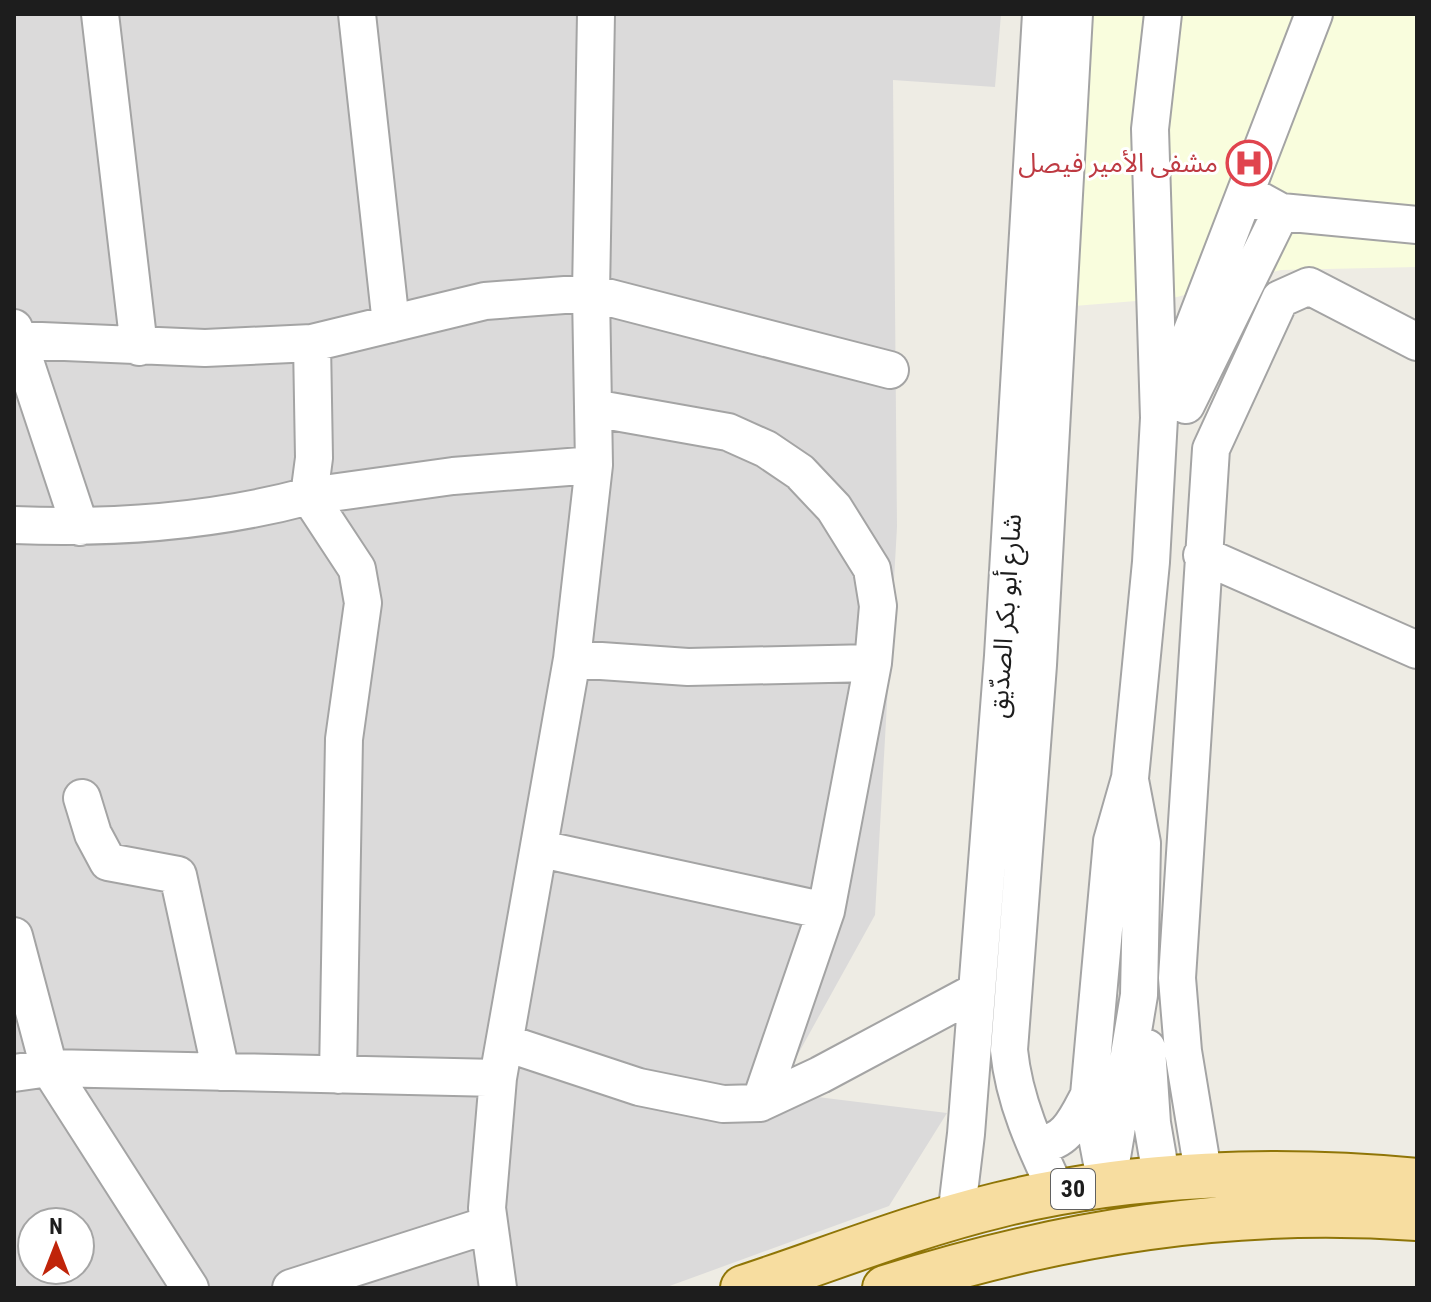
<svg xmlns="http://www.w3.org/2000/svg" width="1431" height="1302" font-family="'Roboto Condensed','Noto Sans Arabic',sans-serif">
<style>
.residential{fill:#dbdada;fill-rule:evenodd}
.education{fill:#f9fddd}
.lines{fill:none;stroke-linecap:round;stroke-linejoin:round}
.minor-casing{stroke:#a4a4a4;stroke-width:40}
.major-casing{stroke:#8f7507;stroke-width:48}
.minor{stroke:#fff;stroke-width:36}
.major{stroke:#f7dda0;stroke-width:44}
.labels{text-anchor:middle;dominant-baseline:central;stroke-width:6;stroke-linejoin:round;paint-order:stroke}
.shield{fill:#fff;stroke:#616161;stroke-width:2}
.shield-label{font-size:24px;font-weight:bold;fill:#1d1d1d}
.health-label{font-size:26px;fill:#be3a42;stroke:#fff;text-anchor:end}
.street-label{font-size:26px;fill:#1d1d1d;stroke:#fff}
</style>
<rect width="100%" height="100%" fill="#eeece4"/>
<path class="residential" d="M14 14H1001L995 87 893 80 897 527 875 915 777 1092 947 1113 889 1206 664 1288H14ZM32 1222H80V1270H32Z"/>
<path class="education" d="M1087 14H1417V267L1281 270 1173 298 1074 306Z"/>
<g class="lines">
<g class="minor-casing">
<path id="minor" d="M100 14 139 347
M357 14 391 324
M1261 201 1281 212 1417 225
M14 328 80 527
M18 340 205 348 312 343 485 301 591 293 890 370
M1165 401 1314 14
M1186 405 1281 212
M593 408 728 432 766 449 800 472 834 508 872 569 878 606 873 663 826 911 760 1103
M14 525C115 529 212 522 309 496L314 458 312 343
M1202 555 1417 650
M572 659 688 667 873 663
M82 798 93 834 108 862 178 875 221 1072
M541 849 826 911
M14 936 49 1068 190 1288
M506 1043 639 1087 723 1104 760 1103 820 1075 975 992
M1147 1048 1152 1123 1162 1181
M14 1073 49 1068 498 1078
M338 1075 344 739 363 603 357 569 309 496 453 476 594 465
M1035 1143C1065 1147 1077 1118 1089 1095
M1110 1169 1139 995 1142 843 1130 780
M1204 1178 1183 1051 1177 978 1211 449 1280 299 1309 286 1417 342
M1106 1184 1089 1095 1112 841 1130 778 1151 562 1159 418 1150 129 1163 14
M1057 1192C1035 1146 1014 1101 1009 1050L1038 665 1074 14
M956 1217 966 1134 1003 656 1041 14
M291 1288 488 1225
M498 1288 487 1208 498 1078 572 659 594 465 591 293 596 14"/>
</g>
<g class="major-casing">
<path id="major" d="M743 1288C828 1260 912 1226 999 1205 1131 1172 1282 1168 1417 1181
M885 1288C1062 1232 1231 1205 1417 1218"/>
</g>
<use href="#minor" class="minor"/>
<use href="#major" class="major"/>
</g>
<defs>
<g id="hospital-ring" transform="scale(2.3)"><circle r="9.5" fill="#fff" stroke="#e0444e" stroke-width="1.5"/><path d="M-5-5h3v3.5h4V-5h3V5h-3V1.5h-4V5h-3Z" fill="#e0444e"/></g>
</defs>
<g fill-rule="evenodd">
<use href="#hospital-ring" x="1249" y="163"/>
</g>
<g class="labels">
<rect class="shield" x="1051" y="1169" width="44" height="40" rx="6"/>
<g class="shield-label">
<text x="1073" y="1189">30</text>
</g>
<g class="health-label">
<text x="1218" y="163">مشفى الأمير فيصل</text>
</g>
<g class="street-label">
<text transform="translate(1005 616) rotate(-86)">شارع أبو بكر الصدّيق</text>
</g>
</g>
<rect width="1431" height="1302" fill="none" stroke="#1d1d1d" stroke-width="32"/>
<g transform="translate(56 1246)"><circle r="38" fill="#ffffff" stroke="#a5a5a5" stroke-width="2"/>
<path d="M0-6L14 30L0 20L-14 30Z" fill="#c0240a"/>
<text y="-12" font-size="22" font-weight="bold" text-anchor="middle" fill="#1d1d1d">N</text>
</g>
</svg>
